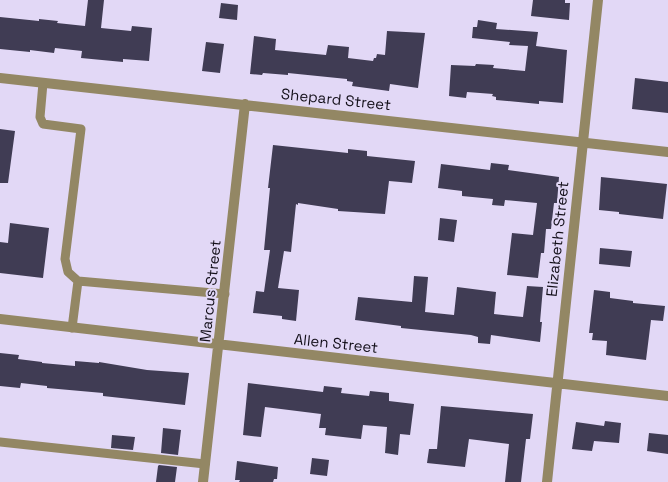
<svg xmlns="http://www.w3.org/2000/svg" width="668" height="482" font-family="'Space Grotesk',sans-serif">
<style>
.building{fill:#403c54}
.lines{fill:none;stroke-linecap:round;stroke-linejoin:round}
.lane{stroke:#938764;stroke-width:9}
.street{stroke:#938764;stroke-width:10}
.labels{text-anchor:middle;dominant-baseline:central;stroke-width:4;stroke-linejoin:round;paint-order:stroke}
.street-label{font-size:15px;fill:#130f19;stroke:#e2d8f6}
</style>
<rect width="100%" height="100%" fill="#e2d8f6"/>
<path class="building" d="M88 0H104L101 28 131 31 132 26 152 28 149 61 123 59V62L81 58 82 51 55 48 54 53 30 50V52L0 49V17L39 21V19L58 21 57 23 85 26Z
M533 0H565V3H570L569 20 531 16Z
M221 3 238 5 237 20 219 18Z
M478 20 497 23 496 29 538 32 536 46 567 50 563 103 539 101V104L496 100V97L492 96 493 94 467 92 466 98 449 96 451 65 475 66 476 64 494 65 493 68 525 71 528 46 509 45 510 42 472 38 473 27H477Z
M387 31 425 33 418 88 390 84 389 91 352 86 353 82 347 81V79L288 73V75L263 73 262 75 250 74 254 36 276 39 275 50 326 55 328 45 349 47 348 58 373 61 374 58H376L377 54 385 55Z
M206 42 224 44 220 73 202 71Z
M635 78 668 82V113L632 109Z
M0 129 15 131 8 183H0Z
M273 145 348 153V149L367 151V156L415 161 412 183 389 181 385 214 338 211V209L298 203V205L296 204 291 252 284 251 278 288 299 290 296 321 282 319V316L253 313 256 291 264 292 270 250H264L270 188H268Z
M491 163 509 165 508 170 559 177 557 203H554L551 229H546L544 253H541L538 278 507 275 512 233 533 235 537 203 505 200 504 206 492 205 493 199 462 196V191L438 188 441 164 490 170Z
M601 177 667 184 663 219 619 214V212L599 210Z
M440 218 457 220 454 242 438 240Z
M10 223 49 228 43 278 0 273V242L8 243Z
M600 248 632 251 630 267 599 264Z
M414 276 428 277 425 312 454 315 457 287 496 292 494 314 523 317 527 286 543 287 540 322H542L540 342 491 335 490 344 478 343V337L471 335 401 328V326L355 320 358 297 412 302Z
M594 290 610 292V298L633 301V303L665 306 663 321 651 320 646 360 606 355 607 341 592 340 593 333H589Z
M0 353 19 355 18 359 42 362V363L75 366V361L99 363V362L147 370 189 373 185 405 103 396V393L47 388V386L21 383 20 388 0 386Z
M248 383 323 392 324 386 342 388 341 393 369 396 370 391 389 393V401L414 404 410 435 400 434 398 455 385 453 387 427 363 425 361 439 325 435 326 428H319L321 414 265 407 261 437 243 435Z
M441 406 533 414 530 439H526L521 482H505L509 444 469 439 465 467 427 463 429 449H437Z
M605 421 621 423 619 443 594 441 592 451 572 449 576 422 604 426Z
M163 428 181 430 178 455 161 453Z
M649 433 668 435V454L647 451Z
M112 435 135 437 133 450 111 448Z
M312 458 329 460 327 476 310 474Z
M237 461 278 467 277 479H274L273 482H239L240 480H235Z
M159 465 177 467 175 482H156L158 466Z"/>
<g class="lines">
<path class="lane" d="M43 83 40 117 43 124 81 129 65 259 68 272 78 281 72 328
M78 281 225 294
M0 442 205 464"/>
<path class="street" d="M0 78 668 152
M0 319 668 396
M203 482 245 104
M547 482 598 0"/>
</g>
<g class="labels">
<g class="street-label">
<text transform="translate(336 99) rotate(6)">Shepard Street</text>
<text transform="translate(557 239) rotate(-84)">Elizabeth Street</text>
<text transform="translate(210 291) rotate(-84)">Marcus Street</text>
<text transform="translate(336 343) rotate(6)">Allen Street</text>
</g>
</g>
</svg>
